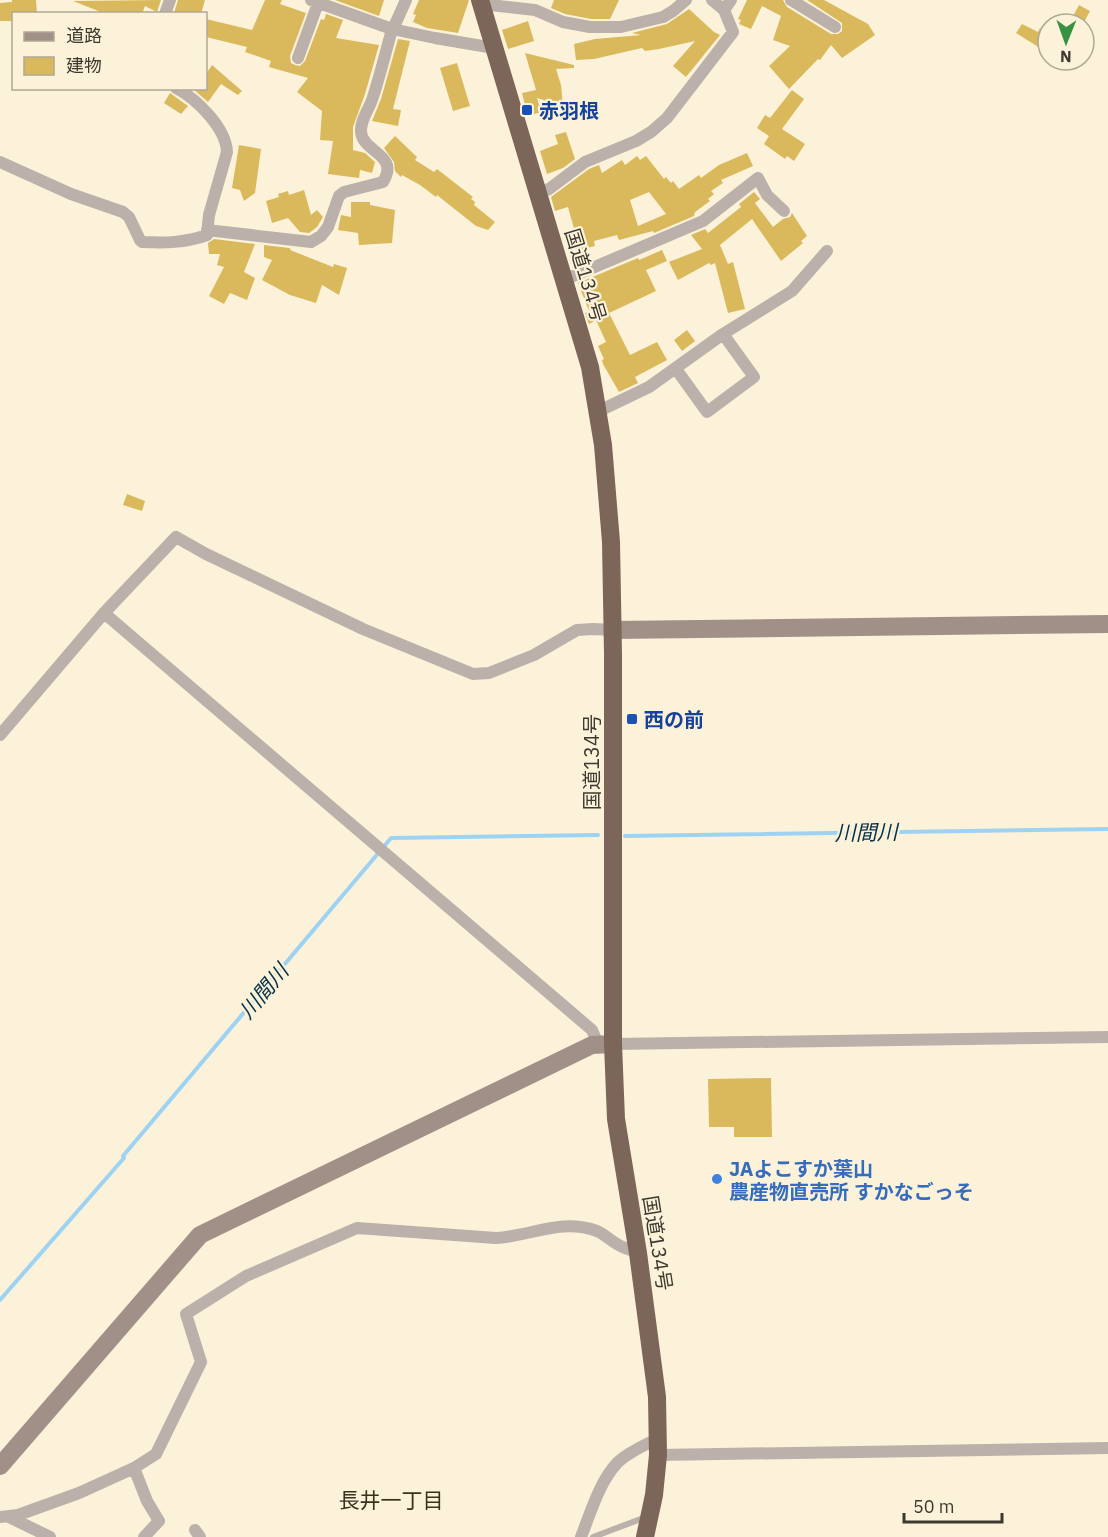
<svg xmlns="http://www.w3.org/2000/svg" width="1108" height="1537" font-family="'IBM Plex Sans','Noto Sans JP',sans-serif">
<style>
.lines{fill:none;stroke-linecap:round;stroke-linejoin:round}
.stream{stroke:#9ed2f3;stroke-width:4}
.building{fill:#dab95c;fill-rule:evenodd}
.lane{stroke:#bbb0aa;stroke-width:6}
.street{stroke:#bbb0aa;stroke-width:12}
.secondary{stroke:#a09087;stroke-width:18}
.highway{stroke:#7b6659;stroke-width:18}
.transit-dot{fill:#1a4fb4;stroke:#fbf2d9;stroke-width:2}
.shop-dot{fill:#3f7fe0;stroke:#fbf2d9;stroke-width:2}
.labels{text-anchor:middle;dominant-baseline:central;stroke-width:4.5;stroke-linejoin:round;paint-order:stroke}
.transit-label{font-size:20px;font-weight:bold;fill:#164399;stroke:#fbf2d9;text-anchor:start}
.street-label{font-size:20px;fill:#3d3930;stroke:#fbf2d9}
.shop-label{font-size:20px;font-weight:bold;fill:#366cbe;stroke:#fbf2d9;text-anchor:start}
.water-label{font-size:21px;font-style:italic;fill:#063147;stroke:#fbf2d9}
.neighbourhood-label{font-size:21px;fill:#38311e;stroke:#fbf2d9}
</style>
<rect width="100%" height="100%" fill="#fbf2d9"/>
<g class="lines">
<path class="stream" d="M625 836 1108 829
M0 1300 124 1158 123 1156 391 838 598 835"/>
</g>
<path class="building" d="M12 0H36L37 14H14V21H0V3L12 2Z
M161 0 157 12 145 6 142 14H106L73 1Z
M178 0H205L201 14 174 13Z
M265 0H282L280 4 306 13 290 56 291 63 295 65 300 66 305 61 321 19 324 20 326 14 343 20 336 38 379 45 365 94 353 127V150L365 153 375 162 372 173 360 170 359 178 328 174 333 141 320 140 322 111 297 92 308 78 269 67 271 61 245 52 247 47 206 37V19L252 30Z
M335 0H384L379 16Z
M419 0H469L458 33 427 28 413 22 416 15 413 14Z
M554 0H619L610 19H591L565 14 551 8Z
M747 0H783L787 7 831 34H838L842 31V23L807 0H824L868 24 875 35 842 58 831 45 820 60 818 59 789 89 769 66 790 46 773 40 781 16 762 6 751 29 739 24 741 20 738 19Z
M1079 5 1090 11 1083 24H1071L1074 20 1072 18Z
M689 9 714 32 720 35 686 77 673 66 695 41 659 49 645 51 642 48 594 59 576 60 574 44 595 39 641 35 632 33 667 24Z
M528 21 534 41 508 49 502 30Z
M1022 24 1038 32 1040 28 1048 33V53L1016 33Z
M398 39 410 41 393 109 401 110 398 126 372 121 381 99Z
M525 53 574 65V68L556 69 561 85 563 106 537 98 541 112 531 115 528 104 525 105 522 93 536 90Z
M457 63 470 106 453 111 440 68Z
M212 65 242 91 238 95 221 84 208 102 192 88H206V74Z
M792 90 804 99 782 129 805 144 794 161 787 156 785 159 764 144 769 136 757 128 765 115 770 118Z
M170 93 188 106 181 114 164 103Z
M566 132 575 159 563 168 547 174 540 151 558 144 555 135Z
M395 136 417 157 415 160 434 172 437 169 473 197 471 199 475 202 474 205 495 222 488 230 476 226 437 195 436 197 420 185 402 175 401 177 395 171 394 162 384 148Z
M239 145 261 149 255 193 244 201 240 190 232 188Z
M747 153 753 166 721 180 723 183 711 191 714 194 708 199 710 201 695 212 694 216 654 233 653 231 619 240 617 235 594 241 595 246 579 250 573 233 575 232 568 207 555 211 551 197 589 169 599 165 602 173 622 160 625 165 637 156 640 160 646 156 664 179 666 177 671 183 673 181 679 189 699 175 701 178 719 165ZM649 192 666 214 638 226 630 200Z
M304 190 311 215 317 210 323 217 317 227 309 233 300 232 288 218 272 223 266 201 279 197 278 194 288 191 289 195Z
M754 192 760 199 755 203 773 227 783 219 790 217 792 213 807 236 801 241 803 243 781 261 752 219 720 245 728 264 733 262 745 309 728 313 715 263 711 265 709 263 678 280 669 262 702 249 691 235 705 229 708 233 741 207 739 204Z
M351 202H370V205L395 210 392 243 359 245 358 233 338 230 341 215 351 217Z
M214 239 255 244 244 272 255 278 247 300 230 293 224 304 209 296 224 267 217 265 220 254H209L208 243Z
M264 245 289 248 291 249 290 250 333 267 334 264 347 268 339 295 322 285 316 303 290 295 262 280 272 260 264 257Z
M662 250 667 261 646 270 656 291 609 313 630 355 657 342 667 360 635 377 638 383 619 392 603 364 602 360 604 359 598 346 606 342 596 320 589 324 585 313 589 311 578 283 638 258 639 260Z
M687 330 695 341 682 351 674 340Z
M127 494 145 501 142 511 123 505Z
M771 1078 772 1137H734V1127H709L708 1079Z"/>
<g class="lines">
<path class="lane" d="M593 1537 646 1517"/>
<path class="street" d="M311 0 392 29 435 38 494 48
M712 0 724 10
M791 0 835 27
M481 4 535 10 563 22 590 27H621L663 17 673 11 686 0
M165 14 170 0
M393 29 406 0
M298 58 318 3
M0 162 71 194 123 212 129 217 140 240 142 242C165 243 185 243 207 235L209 215 227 152C226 128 197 99 176 88
M538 193 549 189 585 162 636 141 651 132 667 118 733 32 724 10 731 0
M207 230 311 242 321 236 328 227 339 196 344 192 383 182C400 154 363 153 361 132 360 120 370 108 373 97 380 75 386 52 392 29
M564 280 703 221 758 178 767 195 784 211
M676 369 707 412 754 377 723 334
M599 411 649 387 723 334 792 291 827 251
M104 613 592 1030 598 1044
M0 735 104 613 176 537 206 554 363 629 473 674 489 673 534 655 577 630 593 629 613 630
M613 1044 1108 1037
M658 1455 1108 1448
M134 1468 147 1501 159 1521 144 1537
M0 1517 18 1515 79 1493 134 1468 156 1454 201 1362 186 1314 246 1276 357 1228 496 1238C532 1236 560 1218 597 1231 604 1234 610 1240 617 1244 623 1248 631 1250 638 1253
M9 1517 50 1537
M195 1530 200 1537
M581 1537C591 1512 599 1482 618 1462 630 1451 645 1445 659 1438"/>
<path class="secondary" d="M613 630 1108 624
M0 1466 200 1235 592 1045 613 1044"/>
<path class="highway" d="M480 0 590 367 603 445 611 542 613 654V1044L616 1119 638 1253 657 1397 658 1455 654 1495 645 1537"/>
</g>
<g class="transit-dot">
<rect x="521" y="104" width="12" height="12" rx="3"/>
<rect x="626" y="713" width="12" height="12" rx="3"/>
</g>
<circle class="shop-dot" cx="717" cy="1179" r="6"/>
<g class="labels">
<g class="transit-label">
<text x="539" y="110">赤羽根</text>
<text x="644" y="719">西の前</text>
</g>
<g class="street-label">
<text transform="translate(586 275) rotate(73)">国道134号</text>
<text transform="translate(591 762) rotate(-90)">国道134号</text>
<text transform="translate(658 1243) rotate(81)">国道134号</text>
</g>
<g class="shop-label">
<text x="729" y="1168">JAよこすか葉山<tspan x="729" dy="23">農産物直売所 すかなごっそ</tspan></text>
</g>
<g class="water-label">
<text transform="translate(866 832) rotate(-1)">川間川</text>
<text transform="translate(263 991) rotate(-50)">川間川</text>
</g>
<g class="neighbourhood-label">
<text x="391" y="1500">長井一丁目</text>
</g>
</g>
<rect x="12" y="12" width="195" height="78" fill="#fbf2d9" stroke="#afa895" stroke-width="1.5"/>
<rect x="24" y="32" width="30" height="9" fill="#a09087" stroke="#afa895" stroke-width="1.5"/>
<text x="66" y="42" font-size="18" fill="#3d3930">道路</text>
<rect x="24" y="57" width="30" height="18" fill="#dab95c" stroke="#afa895" stroke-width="1.5"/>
<text x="66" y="72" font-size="18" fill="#3d3930">建物</text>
<g transform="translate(1066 42) rotate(181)"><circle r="28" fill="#fbf2d9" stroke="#afa895" stroke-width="1.5"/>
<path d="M0-4.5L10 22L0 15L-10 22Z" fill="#369344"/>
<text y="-9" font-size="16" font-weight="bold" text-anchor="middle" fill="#3d3930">N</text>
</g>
<path d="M904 1513v9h98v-9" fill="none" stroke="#3d3930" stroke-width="3"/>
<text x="913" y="1513" font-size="18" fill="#3d3930" stroke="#fbf2d9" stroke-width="4.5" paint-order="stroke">50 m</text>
</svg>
